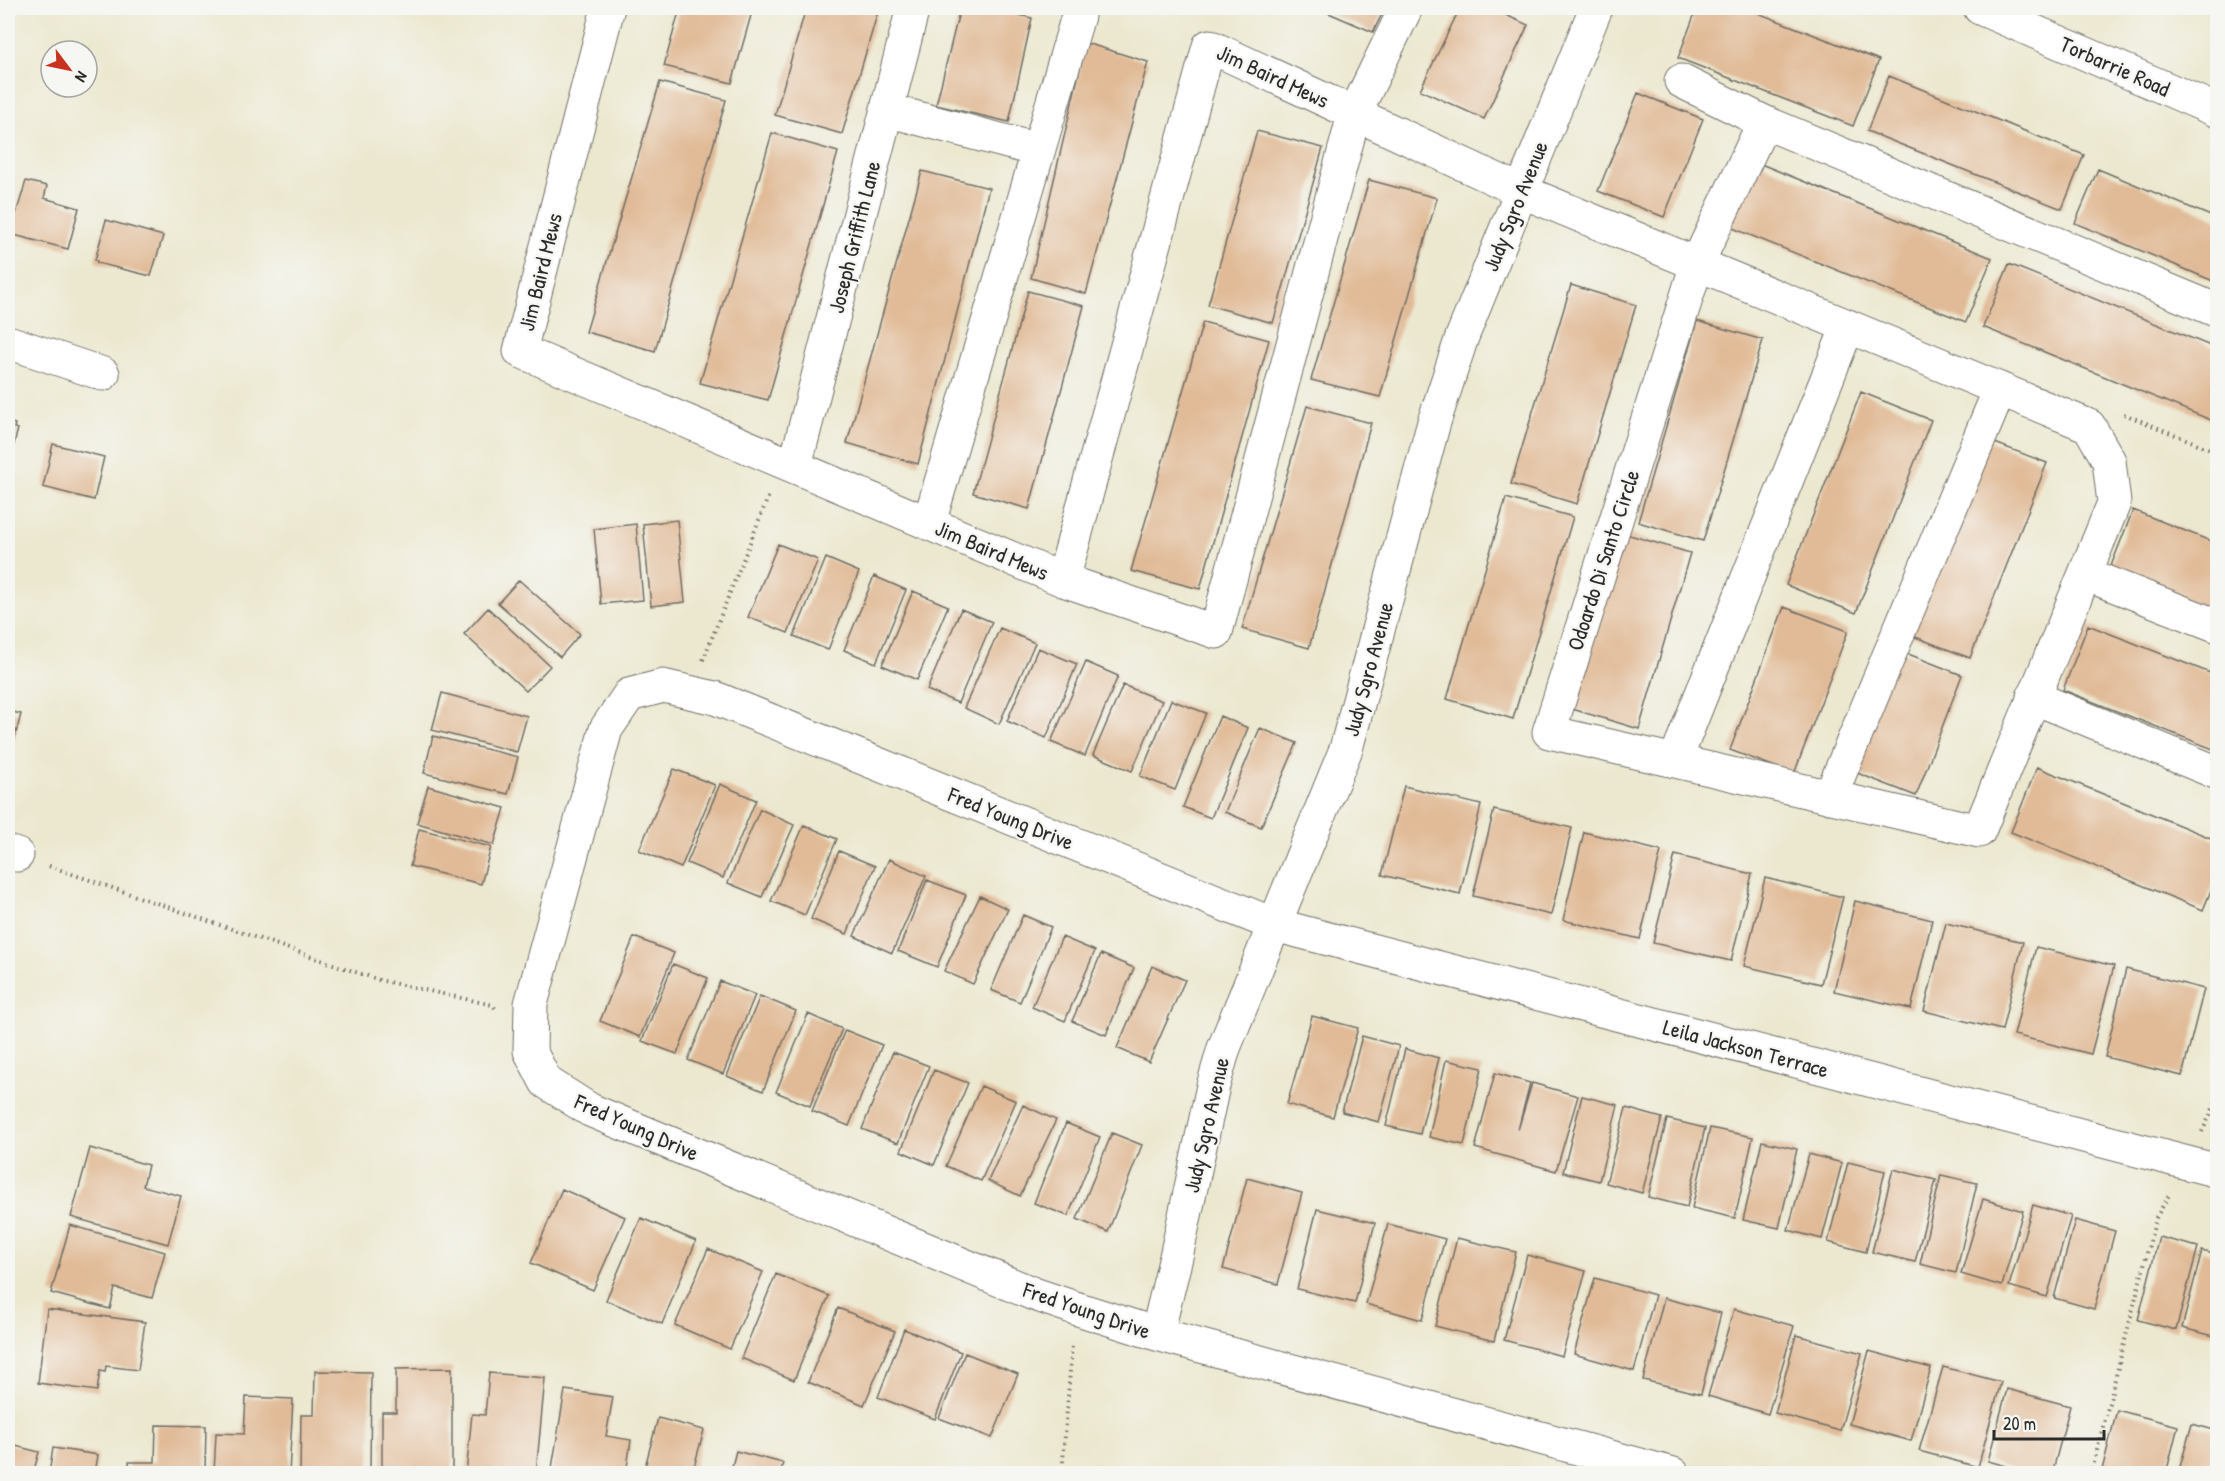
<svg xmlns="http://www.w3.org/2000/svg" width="2225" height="1481" font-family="'Patrick Hand',sans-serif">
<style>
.building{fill:#e1bb98}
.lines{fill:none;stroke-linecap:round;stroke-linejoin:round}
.minor-casing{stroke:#6f6d65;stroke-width:35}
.path{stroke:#6f6d65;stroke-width:4;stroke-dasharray:1.5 4.5;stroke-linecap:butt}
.minor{stroke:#fff;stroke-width:33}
.labels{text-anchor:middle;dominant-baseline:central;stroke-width:4.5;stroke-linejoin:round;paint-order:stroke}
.street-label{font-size:22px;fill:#2b2b2b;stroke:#f6f6f2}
</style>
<rect width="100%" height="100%" fill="#f6f6f2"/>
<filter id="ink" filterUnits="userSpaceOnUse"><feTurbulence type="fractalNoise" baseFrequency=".0167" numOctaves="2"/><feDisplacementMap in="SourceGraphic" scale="12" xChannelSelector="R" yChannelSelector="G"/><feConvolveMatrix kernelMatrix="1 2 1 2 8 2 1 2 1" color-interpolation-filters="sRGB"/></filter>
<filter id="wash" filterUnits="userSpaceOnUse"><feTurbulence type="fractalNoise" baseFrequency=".008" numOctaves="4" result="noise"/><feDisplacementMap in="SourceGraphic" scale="24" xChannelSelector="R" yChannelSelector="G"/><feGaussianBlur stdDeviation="1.35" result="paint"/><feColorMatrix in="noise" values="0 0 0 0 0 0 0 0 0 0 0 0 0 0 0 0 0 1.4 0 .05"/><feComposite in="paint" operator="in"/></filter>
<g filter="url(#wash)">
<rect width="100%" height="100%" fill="#ece8d0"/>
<g id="blocks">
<path class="building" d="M680 8H753L732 83 664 66Z
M806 8H879L842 134 775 115Z
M960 8H989L1032 18 1009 122 936 105Z
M1317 8H1385L1373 32Z
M1460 8H1490L1528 25 1484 119 1420 90Z
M1697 8H1745L1879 60 1853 126 1678 58Z
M1086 43 1148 62 1086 294 1031 278Z
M1889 76 2084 155 2062 209 1867 131Z
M660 82 726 100 655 351 586 332Z
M1638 93 1703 119 1664 217 1598 191Z
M1257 131 1323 148 1273 323 1208 305Z
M772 133 838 152 768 400 700 383Z
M1751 160 1992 258 1966 322 1725 225Z
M2098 169 2218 219V283L2075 223Z
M922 171 989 188 918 464 847 443Z
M1369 180 1437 198 1380 397 1311 380Z
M26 181 47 186 44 198 79 208 68 249 10 234Z
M106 220 163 236 151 276 97 263V261L95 260Z
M2009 264 2218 349V423L1983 327Z
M1571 285 1636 305 1577 504 1511 484Z
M1028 291 1084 306 1029 509 973 493Z
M1697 321 1763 340 1703 541 1638 522Z
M1203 322 1269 340 1200 589 1131 571Z
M1861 392 1931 420 1856 613 1786 585Z
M1307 406 1371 423 1309 648 1242 629Z
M8 422 15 424 14 428 18 429 8 466Z
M1982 438 2047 463 1970 658 1905 633Z
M53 444 104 457 94 500 43 487Z
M1506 498 1573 517 1513 719 1447 699Z
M2133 510 2218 544V619L2107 576Z
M677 520 685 602 651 606 643 524Z
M636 524 643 600 601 604 594 529Z
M1623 533 1690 553 1639 729 1572 709Z
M778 544 818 560 788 633 748 617Z
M826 558 859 572 828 650 794 636Z
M874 576 906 590 876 663 844 650Z
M519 580 580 634 560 657 498 603Z
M913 591 948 606 917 680 882 665Z
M1784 607 1848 631 1794 774 1730 750Z
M488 608 550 666 526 691 464 634Z
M961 609 992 622 958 703 927 690Z
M2088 625 2218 676V751L2063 690Z
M1000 628 1035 643 999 724 964 708Z
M1038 648 1077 664 1046 738 1007 721Z
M1898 650 1962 675 1916 796 1852 771Z
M1086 662 1118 676 1085 756 1051 742Z
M1123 685 1162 701 1132 771 1093 755Z
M442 693 527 716 517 752 432 730Z
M1171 700 1206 713 1175 790 1140 776Z
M8 711 21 714 10 756 8 755Z
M1220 716 1248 728 1211 818 1183 807Z
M1260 728 1297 743 1261 827 1225 812Z
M433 736 518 757 508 794 424 773Z
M2037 767 2218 841V873L2203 910 2011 832Z
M674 769 715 785 681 868 639 850Z
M720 784 756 800 723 878 687 863Z
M428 786 505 808 494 845 417 823Z
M1404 786 1481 805 1460 894 1382 875Z
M760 809 794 825 762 897 728 883Z
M1494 810 1572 828 1551 915 1473 896Z
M804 825 837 839 805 915 771 901Z
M419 829 491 847 481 884 410 866Z
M1584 832 1661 851 1640 939 1563 920Z
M839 851 875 866 847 934 811 919Z
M1675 855 1752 874 1731 961 1653 943Z
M889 859 926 876 892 953 854 936Z
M1765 878 1843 897 1821 984 1744 966Z
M927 880 966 895 937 967 898 951Z
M980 896 1008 909 973 984 944 971Z
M1855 901 1932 920 1911 1009 1834 991Z
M1023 915 1051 927 1020 1002 991 990Z
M1946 923 2023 942 2002 1030 1924 1011Z
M634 937 674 953 640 1037 600 1021Z
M1062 937 1095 951 1065 1021 1032 1007Z
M2036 947 2114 966 2091 1054 2014 1035Z
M1101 954 1134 968 1106 1035 1072 1021Z
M673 964 708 978 677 1054 642 1041Z
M1152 966 1185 980 1149 1062 1117 1048Z
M2126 969 2204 989 2182 1076 2105 1057Z
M720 981 755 995 723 1074 688 1060Z
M760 996 796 1011 763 1091 727 1076Z
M808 1014 842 1029 810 1106 776 1092Z
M1312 1016 1358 1028 1333 1117 1287 1104Z
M845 1030 882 1045 849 1126 812 1111Z
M1362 1036 1399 1046 1379 1122 1342 1112Z
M1405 1049 1439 1058 1420 1134 1386 1126Z
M893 1052 929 1066 898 1143 862 1129Z
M1446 1060 1482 1068 1464 1145 1429 1137Z
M934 1070 968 1083 934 1165 901 1151Z
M1495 1073 1530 1083 1518 1130 1532 1083 1578 1096 1556 1171 1475 1148Z
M981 1086 1016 1101 981 1181 946 1166Z
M1582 1096 1618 1105 1599 1181 1563 1172Z
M1023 1105 1056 1120 1020 1196 988 1181Z
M1626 1108 1662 1118 1642 1193 1606 1183Z
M1667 1119 1705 1128 1687 1207 1648 1197Z
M1066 1123 1100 1137 1068 1216 1034 1203Z
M1710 1128 1753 1137 1735 1218 1692 1208Z
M1112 1133 1142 1145 1108 1232 1077 1219Z
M1762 1141 1797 1149 1779 1228 1743 1220Z
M90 1148 148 1165 143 1186 181 1196 168 1244 71 1217Z
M1809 1154 1842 1163 1822 1239 1788 1230Z
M1848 1162 1885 1171 1866 1252 1828 1242Z
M1893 1169 1936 1180 1915 1262 1872 1252Z
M1941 1175 1977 1183 1956 1273 1920 1264Z
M1247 1178 1302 1193 1278 1284 1223 1269Z
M562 1189 625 1217 593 1290 531 1263Z
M1983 1199 2023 1211 2002 1286 1961 1274Z
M2033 1205 2071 1216 2047 1297 2009 1286Z
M1317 1209 1375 1223 1355 1303 1297 1289Z
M641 1218 696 1241 662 1324 606 1300Z
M2075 1220 2115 1231 2094 1309 2054 1298Z
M1388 1224 1445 1239 1422 1320 1366 1304Z
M70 1225 165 1252 152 1298 115 1288 110 1309 51 1293Z
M2159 1237 2198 1247 2176 1330 2138 1320Z
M1457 1238 1516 1252 1494 1341 1435 1326Z
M708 1249 763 1272 730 1349 675 1325Z
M2202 1251 2218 1255V1337L2182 1328Z
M1527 1255 1586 1271 1562 1356 1504 1340Z
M776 1274 829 1296 794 1380 741 1358Z
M1595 1278 1655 1295 1634 1371 1574 1354Z
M1664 1298 1721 1313 1701 1394 1643 1380Z
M838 1308 895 1331 864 1405 808 1382Z
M47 1309 145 1322 138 1370 106 1366 105 1372 100 1371 97 1391 38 1383Z
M1734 1309 1794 1326 1768 1414 1708 1396Z
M904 1329 961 1352 935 1419 878 1397Z
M1796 1335 1862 1353 1840 1431 1775 1413Z
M1869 1351 1931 1368 1911 1441 1849 1424Z
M965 1353 1018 1374 992 1438 939 1418Z
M1943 1367 2001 1382 1978 1467 1919 1451Z
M452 1368V1473H382V1412H396V1369Z
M315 1371 371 1372 370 1474H300L301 1415H314Z
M489 1373 545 1378 536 1474H466L472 1414 485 1415Z
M2007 1389 2070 1406 2052 1474H2035L1988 1461Z
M565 1390 613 1397 606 1436 631 1440 626 1474H551Z
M246 1397 293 1399 289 1474H214L216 1433 244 1434Z
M2117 1410 2178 1426 2166 1474H2101Z
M658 1418 704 1430 694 1467 717 1474H643Z
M2192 1424 2218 1431V1474H2178Z
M156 1425 206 1426 205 1474H129V1462H155Z
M8 1444 39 1452 33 1474H8Z
M53 1448 98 1455 95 1474H49Z
M736 1451 783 1463 780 1474H730Z"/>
</g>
</g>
<g filter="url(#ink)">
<use href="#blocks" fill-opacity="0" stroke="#6f6d65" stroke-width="1.5"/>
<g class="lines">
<g class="minor-casing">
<path id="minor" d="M608 8 520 351 1063 580 1209 46 1521 191 2089 426 2109 461 2114 503 1979 831 1549 732 1697 264 1764 122
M1980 8 2218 111
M1681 81 1764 122 2218 311
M887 110 1038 150
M8 342 103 374
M795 466 913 8
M929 523 1078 16
M2085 574 2218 626
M1063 580 1216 632 1354 115 1406 8
M2033 697 2218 773
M1675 761 1848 326
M1830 797 2000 389
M8 852 17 855
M1157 1334 1176 1257 1213 1086 1224 1048 1346 749 1434 422 1462 337 1596 8
M1673 1474 1157 1334 1075 1308 1034 1294 590 1110 546 1082 530 1051 531 1004 606 729 629 695 663 686 715 698 1275 925 2218 1171"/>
</g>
<path class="path" d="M2124 414 2218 452
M703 660 769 495
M49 866 379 980 493 1005 495 1008
M2202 1132 2218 1098
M1062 1474 1072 1345
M2091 1474 2156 1218 2169 1195"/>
<use href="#minor" class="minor"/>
</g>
</g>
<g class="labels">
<g class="street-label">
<text transform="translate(2115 66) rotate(24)">Torbarrie Road</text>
<text transform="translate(1273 76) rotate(25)">Jim Baird Mews</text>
<text transform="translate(1515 206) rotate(-68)">Judy Sgro Avenue</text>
<text transform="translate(854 237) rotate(-76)">Joseph Griffith Lane</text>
<text transform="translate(540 272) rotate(-76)">Jim Baird Mews</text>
<text transform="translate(992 550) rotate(23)">Jim Baird Mews</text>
<text transform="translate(1603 560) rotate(-72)">Odoardo Di Santo Circle</text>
<text transform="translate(1368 669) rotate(-75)">Judy Sgro Avenue</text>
<text transform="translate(1011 818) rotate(22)">Fred Young Drive</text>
<text transform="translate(1746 1048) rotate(15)">Leila Jackson Terrace</text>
<text transform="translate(1206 1125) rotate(-77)">Judy Sgro Avenue</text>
<text transform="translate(637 1127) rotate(24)">Fred Young Drive</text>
<text transform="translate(1087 1310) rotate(19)">Fred Young Drive</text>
</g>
</g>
<rect width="2225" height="1481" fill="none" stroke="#f6f6f2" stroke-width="30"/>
<g transform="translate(69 69) rotate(122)"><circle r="28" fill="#f6f6f2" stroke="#a5a5a2" stroke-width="1.5"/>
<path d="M0-4.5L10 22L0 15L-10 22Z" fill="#c8321e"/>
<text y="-9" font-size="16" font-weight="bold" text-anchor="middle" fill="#2b2b2b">N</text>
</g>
<path d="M1994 1430v9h110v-9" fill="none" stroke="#2b2b2b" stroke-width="3"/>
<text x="2003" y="1430" font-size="18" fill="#2b2b2b" stroke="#f6f6f2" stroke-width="4.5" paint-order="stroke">20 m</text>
</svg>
